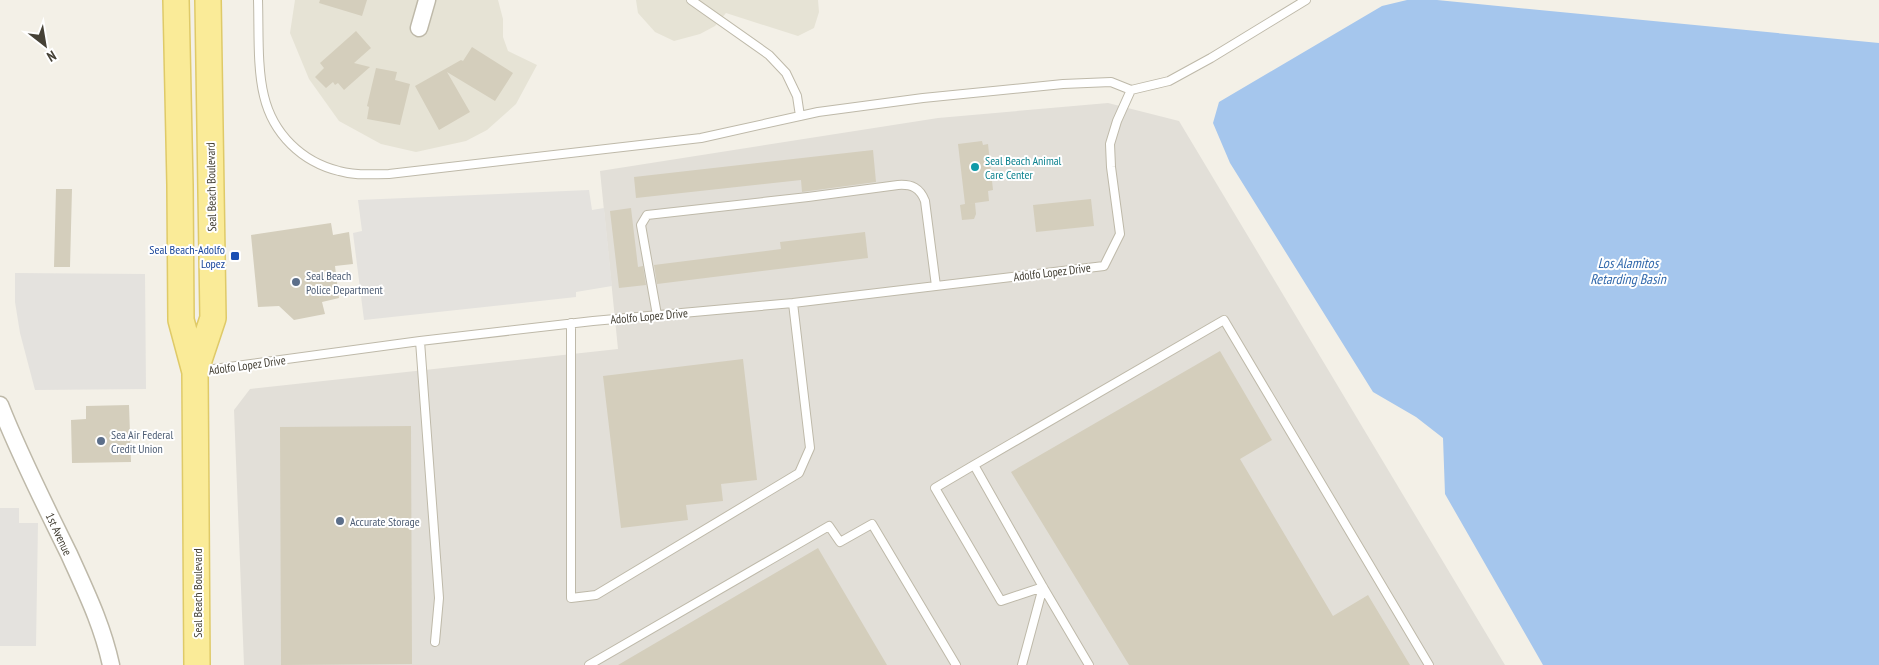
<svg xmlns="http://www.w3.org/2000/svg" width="1879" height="665" font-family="'PT Sans Narrow',sans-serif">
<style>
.residential{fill:#e6e3d5}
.industrial{fill:#e2dfd8}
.parking{fill:#e4e2de}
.water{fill:#a5c6ed}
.building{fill:#d4cebc}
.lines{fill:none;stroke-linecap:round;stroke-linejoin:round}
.lane-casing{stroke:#beb9a9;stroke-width:10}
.street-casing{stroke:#beb9a9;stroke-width:19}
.primary-casing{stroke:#dfca68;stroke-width:28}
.lane{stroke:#fff;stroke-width:8}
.street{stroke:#fff;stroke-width:16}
.primary{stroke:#faeb98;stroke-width:25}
.culture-dot{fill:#0f9aa8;stroke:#fff;stroke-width:2}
.transit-dot{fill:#1a4fb4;stroke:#fff;stroke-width:2}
.service-dot{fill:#5c6f8a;stroke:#fff;stroke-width:2}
.labels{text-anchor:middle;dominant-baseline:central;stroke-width:4;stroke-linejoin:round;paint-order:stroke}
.culture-label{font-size:12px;fill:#0d838f;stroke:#fff;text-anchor:start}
.street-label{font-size:12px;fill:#454136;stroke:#fff}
.transit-label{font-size:12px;fill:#164399;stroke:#fff;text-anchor:end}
.service-label{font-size:12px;fill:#4e5e75;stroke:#fff;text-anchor:start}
.water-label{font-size:14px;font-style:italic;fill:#336aad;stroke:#fff}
</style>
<rect width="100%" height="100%" fill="#f3f0e7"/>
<path class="residential" d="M295 0H498L503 19V37L508 51 537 65 516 104 487 130 466 141 416 152 381 144 339 121 309 79 290 33Z
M636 0H818L819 12 814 28 798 36 726 13 715 26 700 34 674 41 655 32 638 13Z"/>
<path class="industrial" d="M1108 103 1179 121 1505 665H244L234 410 250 389 618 349 600 171 938 118Z"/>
<path class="parking" d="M589 190 592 210 604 208 612 286 576 292V297L364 320 353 233 362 231 358 200Z
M15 273 145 274 146 389 35 390 20 333 15 302Z
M0 508H19V523H38L36 646H0Z"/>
<path class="water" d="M1407 0H1437L1879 43V665H1543L1445 494 1443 438 1416 417 1373 392 1230 163 1213 123 1219 102 1382 6Z"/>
<path class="building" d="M320 0H367L362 16 319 3Z
M356 31 371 48 354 63 370 67 344 90 338 83 335 85 333 82 326 88 315 77 324 68 320 63Z
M472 47 513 73 495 101 447 72 470 112 439 130 415 86 461 60 463 61Z
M376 68 397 72 395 80 410 84 400 125 367 119 369 107 367 106Z
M982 141 983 145 988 144 993 190 988 191 989 201 967 204 975 203 976 214 974 219 962 220 960 205 965 204 958 144Z
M873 150 876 182 802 192 801 180 636 198 634 177Z
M56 189H72L70 267H54Z
M1091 199 1094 226 1036 232 1033 205Z
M631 208 638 267 643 266 646 285 619 288 610 211Z
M331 223 333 235 349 232 353 264 335 266 339 298 322 302 325 314 294 320 279 306 258 307 251 235Z
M865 232 868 258 657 284 654 265 781 249 780 242Z
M1220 351 1272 440 1240 459 1333 616 1368 595 1410 665H1129L1011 472Z
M743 359 757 480 721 484 723 501 686 505 688 520 621 528 603 376Z
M129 405 131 462 72 463 71 420 86 419V406Z
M411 426 412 664 281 665 280 427Z
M818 548 887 665H618Z"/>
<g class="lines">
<g class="lane-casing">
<path id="lane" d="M258 0C259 30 257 68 264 96 273 134 302 162 339 171 355 176 372 174 389 174L701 138 818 112 923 98 1063 84 1111 82 1131 90 1169 81 1211 58 1306 0
M691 0 769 55 786 73 797 96 800 116
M657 315 641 225 647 215 808 197 898 185C912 184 920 188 925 201L936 286
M571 323V598L596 595 799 473 810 448 793 303
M420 341 439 598 435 642
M199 371 420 341 593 321 793 303 1104 266 1120 234 1111 167 1110 144 1117 121 1131 90
M974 465 935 488 1001 601 1043 587
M589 665 829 526 840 542 872 524 956 665
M1022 665 1043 587
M1089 665 1043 587 974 465 1224 320 1429 665"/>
</g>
<g class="street-casing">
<path id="street" d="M419 28 427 0
M0 405C20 456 45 505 69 554 86 592 102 624 111 665"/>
</g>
<g class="primary-casing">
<path id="primary" d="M176 0 180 185 181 320 195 372 197 665
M195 372 213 318 208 0"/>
</g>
<use href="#lane" class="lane"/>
<use href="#street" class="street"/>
<use href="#primary" class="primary"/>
</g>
<circle class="culture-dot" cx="975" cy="167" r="5"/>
<rect class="transit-dot" x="230" y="251" width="10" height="10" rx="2.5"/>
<g class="service-dot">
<circle cx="296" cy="282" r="5"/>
<circle cx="101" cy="441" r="5"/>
<circle cx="340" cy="521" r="5"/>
</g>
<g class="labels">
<g class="culture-label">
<text x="985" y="160">Seal Beach Animal<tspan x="985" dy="14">Care Center</tspan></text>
</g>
<g class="street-label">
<text transform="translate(211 187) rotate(-91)">Seal Beach Boulevard</text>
<text transform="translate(1052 272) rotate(-7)">Adolfo Lopez Drive</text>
<text transform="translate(649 316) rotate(-5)">Adolfo Lopez Drive</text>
<text transform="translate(247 365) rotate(-8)">Adolfo Lopez Drive</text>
<text transform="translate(59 534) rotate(65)">1st Avenue</text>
<text transform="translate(197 593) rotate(-90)">Seal Beach Boulevard</text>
</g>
<g class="transit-label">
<text x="225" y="249">Seal Beach-Adolfo<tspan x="225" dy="14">Lopez</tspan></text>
</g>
<g class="service-label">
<text x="306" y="275">Seal Beach<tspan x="306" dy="14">Police Department</tspan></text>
<text x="111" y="434">Sea Air Federal<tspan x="111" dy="14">Credit Union</tspan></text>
<text x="350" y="521">Accurate Storage</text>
</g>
<g class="water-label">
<text x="1628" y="263">Los Alamitos<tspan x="1628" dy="16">Retarding Basin</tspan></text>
</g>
</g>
<g transform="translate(45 45) rotate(149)" stroke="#ffffff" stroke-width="4" paint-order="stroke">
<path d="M0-4L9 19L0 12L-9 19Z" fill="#454136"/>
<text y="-8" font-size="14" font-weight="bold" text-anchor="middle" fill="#454136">N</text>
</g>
</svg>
